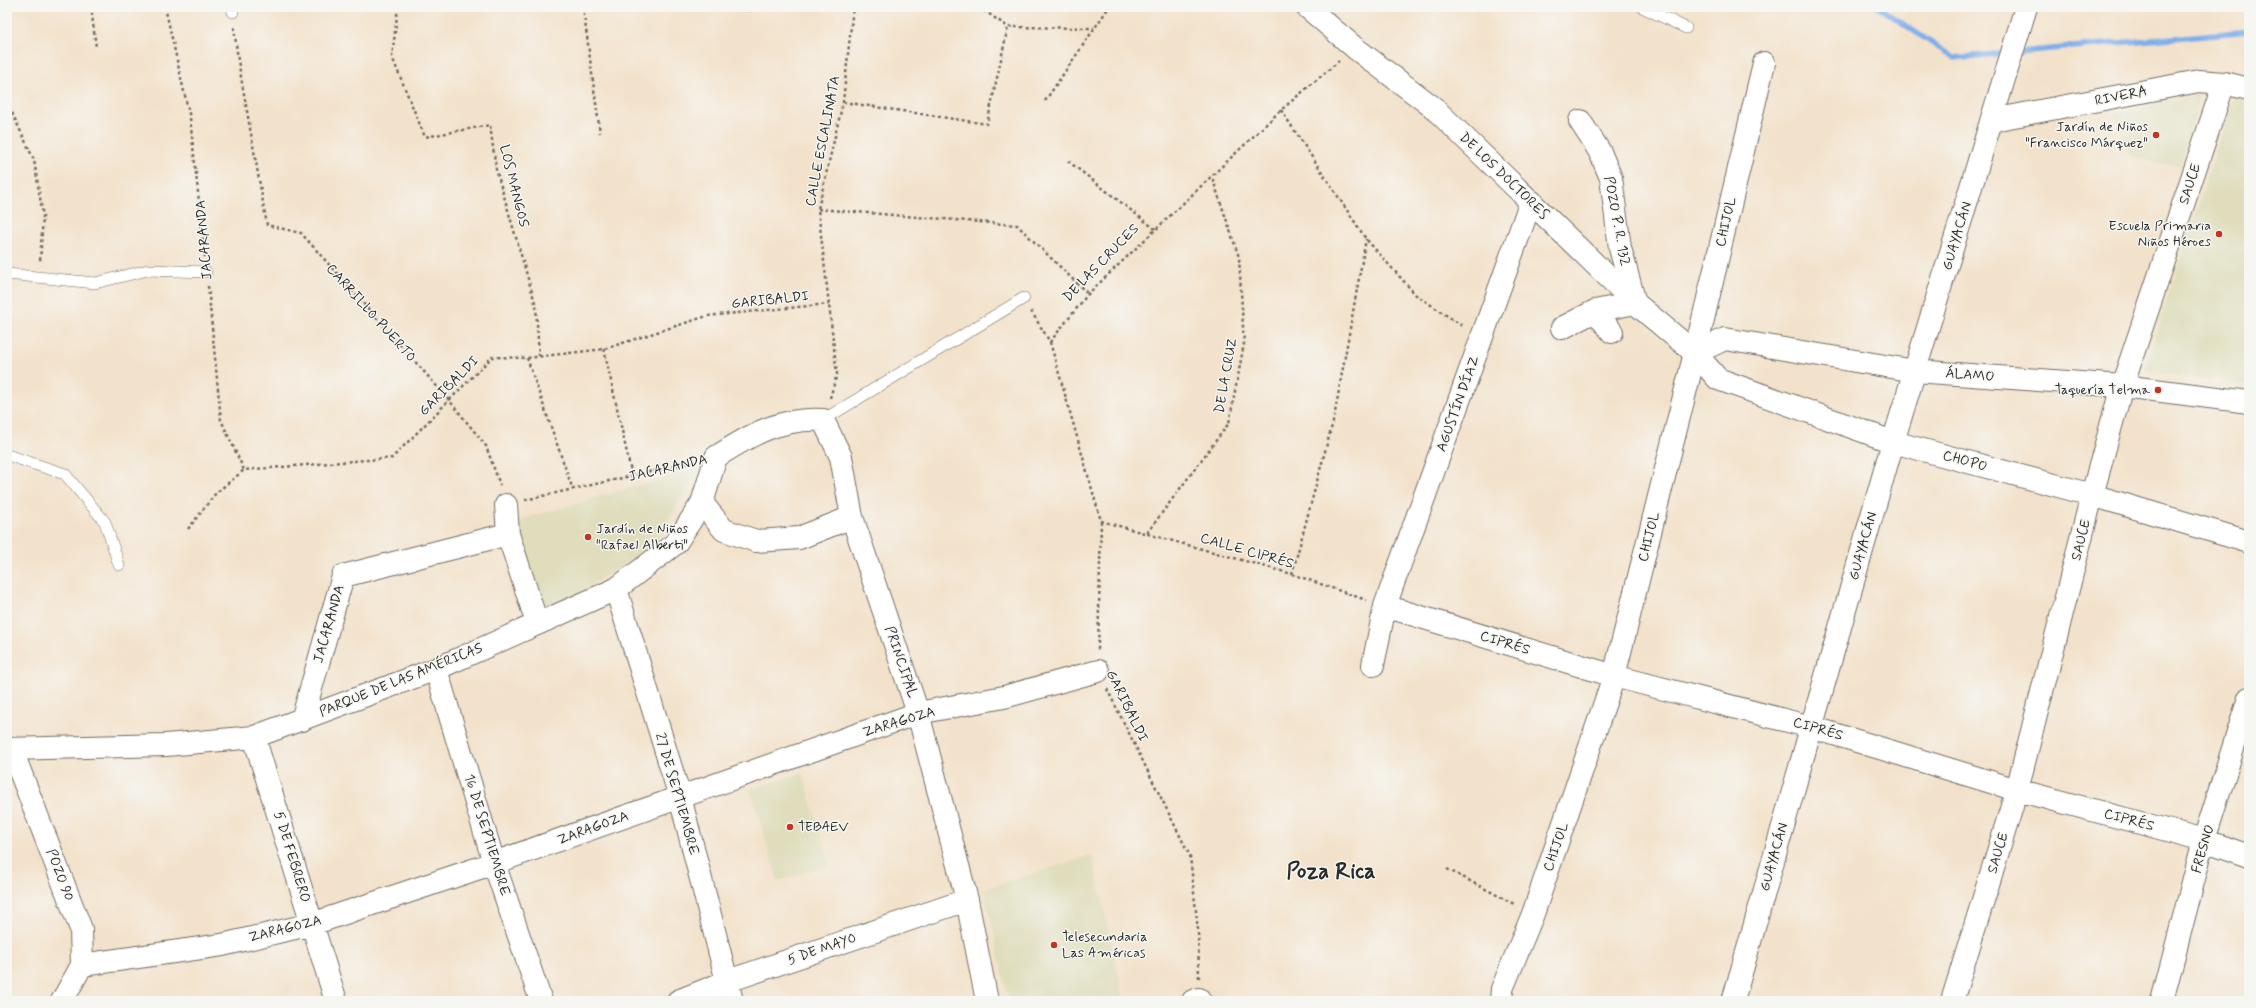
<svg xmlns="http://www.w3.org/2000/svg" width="2256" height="1008" font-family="Mynerve,sans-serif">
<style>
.built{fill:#dfddbb}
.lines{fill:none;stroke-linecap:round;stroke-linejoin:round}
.stream{stroke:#7eafea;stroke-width:5.5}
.service-casing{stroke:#716b63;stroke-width:12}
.minor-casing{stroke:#716b63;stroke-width:24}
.tertiary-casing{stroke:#716b63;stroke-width:24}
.path{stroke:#716b63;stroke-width:2.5;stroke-dasharray:3 3;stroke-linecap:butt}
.service{stroke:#fff;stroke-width:11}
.minor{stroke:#fff;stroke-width:22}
.tertiary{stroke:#fff;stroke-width:22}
.poi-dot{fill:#c8321e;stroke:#f6f6f2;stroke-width:1.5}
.labels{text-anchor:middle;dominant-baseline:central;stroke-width:3;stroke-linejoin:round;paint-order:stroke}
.street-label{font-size:14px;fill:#2b2b2b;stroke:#f6f6f2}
.poi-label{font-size:14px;fill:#2b2b2b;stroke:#f6f6f2;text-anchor:end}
.town-label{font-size:22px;font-weight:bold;fill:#2b2b2b;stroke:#f6f6f2}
</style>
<rect width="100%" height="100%" fill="#f6f6f2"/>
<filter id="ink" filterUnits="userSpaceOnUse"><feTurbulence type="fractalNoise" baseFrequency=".025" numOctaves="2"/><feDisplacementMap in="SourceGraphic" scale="8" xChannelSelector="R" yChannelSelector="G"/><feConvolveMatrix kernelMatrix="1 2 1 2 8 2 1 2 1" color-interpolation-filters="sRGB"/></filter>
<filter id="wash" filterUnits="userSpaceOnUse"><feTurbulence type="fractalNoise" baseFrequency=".012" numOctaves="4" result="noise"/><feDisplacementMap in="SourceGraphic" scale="16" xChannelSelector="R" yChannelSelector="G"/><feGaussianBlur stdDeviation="0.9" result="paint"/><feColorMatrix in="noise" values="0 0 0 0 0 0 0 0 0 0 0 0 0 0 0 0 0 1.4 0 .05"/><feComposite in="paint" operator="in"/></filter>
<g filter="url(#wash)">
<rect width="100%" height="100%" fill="#f3e2cb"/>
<path class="built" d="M2235 93 2249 97V385L2144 370Z
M2200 95 2180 167 2131 158 2114 113Z
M699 468 655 544 540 618 515 531 523 519Z
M803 773 830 865 778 881 750 789Z
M1092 855 1124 1001H1009L984 889Z"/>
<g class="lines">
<path class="stream" d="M1878 7 1954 58 2006 53
M2017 52 2249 31"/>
</g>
</g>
<g filter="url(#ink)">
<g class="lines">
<g class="service-casing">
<path id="service" d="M232 7 233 12
M1642 7 1686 28
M7 274 95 283 148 270 206 272
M823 420 1024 298
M7 455 65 474 105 522 119 565"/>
</g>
<g class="minor-casing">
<path id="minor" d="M1993 120 2199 81 2224 83 2249 89
M1595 311 1612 332
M1562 328 1595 311 1635 303 1620 248 1611 178 1600 152 1580 121
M1695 353 1725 339 1915 371 2122 386 2249 402
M702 503 724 530 756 541 799 538 852 517
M506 505 508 534 537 623
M616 589 680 797 732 1001
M1385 606 1614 676 1811 727 2017 790 2204 840 2249 856
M1373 665 1385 606 1531 201
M436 669 494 863 541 1001
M302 720 343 576 508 534
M254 737 336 1001
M11 748 81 929 82 965 62 1001
M7 749 166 745 254 737 436 669 616 589 676 543 702 503 716 457C750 435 781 417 823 420L841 457 852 517 918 713 967 900 987 1001
M82 965 222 945 312 924 494 863 918 713 1004 697 1098 671
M678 1001 728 981 967 900
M1193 1001 1199 999
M1501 1001 1502 989 1533 914 1614 676 1695 353 1764 63
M1733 1001 1893 442 2026 7
M1952 1001 2017 790 2092 495 2122 386 2224 83
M2162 1001 2204 840 2249 698"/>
</g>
<g class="tertiary-casing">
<path id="tertiary" d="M1307 7 1355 48 1434 108 1635 303 1695 353 1718 379 1893 442 2092 495 2249 542"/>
</g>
<path class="path" d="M91 7 96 47
M165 7 190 118 205 257
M398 7 392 57 425 137 490 125 496 169 536 306 539 356
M583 7 600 133
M979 7 1008 27 1094 28
M749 12V7
M234 27 238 60 267 225 301 233 449 400 486 446 500 485
M1045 101 1109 7
M7 102 34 160 43 216 40 262
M843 102 987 124 1008 27
M1281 110 1366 239 1416 295 1464 327
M1068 161 1155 229
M818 209 1017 225 1088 294
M208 286 221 420 244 470
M1031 311 1050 342 1088 294 1281 110 1339 61
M1050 342 1101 521 1098 651
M604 349 632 476
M527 358 573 490
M830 398 837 374 818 209 843 102 853 7
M525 500 693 462
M1101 521 1292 574 1366 600
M188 529 216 493 244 470 392 458 492 357 527 358 604 349 707 316 829 304
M1147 533 1229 423 1244 344 1239 257 1212 177
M1292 574 1334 418 1366 239
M1107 689 1190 856 1198 930 1199 979
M1447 869 1514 904"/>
<use href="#service" class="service"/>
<use href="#minor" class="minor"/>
<use href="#tertiary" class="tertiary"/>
</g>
</g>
<g class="poi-dot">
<circle cx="2156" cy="135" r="4"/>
<circle cx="2219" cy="234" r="4"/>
<circle cx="2158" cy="390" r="4"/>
<circle cx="588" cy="537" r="4"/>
<circle cx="790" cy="827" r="4"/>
<circle cx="1054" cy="945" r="4"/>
</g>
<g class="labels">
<g class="street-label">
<text transform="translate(2121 96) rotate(-11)">RIVERA</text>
<text transform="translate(823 141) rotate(-79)">CALLE ESCALINATA</text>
<text transform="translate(1504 176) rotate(44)">DE LOS DOCTORES</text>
<text transform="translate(2190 184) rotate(-72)">SAUCE</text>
<text transform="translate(514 186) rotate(76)">LOS MANGOS</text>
<text transform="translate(1617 221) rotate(79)">POZO P. R. 132</text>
<text transform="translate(1726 222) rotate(-77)">CHIJOL</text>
<text transform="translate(1957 236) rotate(-73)">GUAYACÁN</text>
<text transform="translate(204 240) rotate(-95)">JACARANDA</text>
<text transform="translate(1101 263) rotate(-46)">DE LAS CRUCES</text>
<text transform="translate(770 300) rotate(-6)">GARIBALDI</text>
<text transform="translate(371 313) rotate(48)">CARRILLO PUERTO</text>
<text transform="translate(1970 375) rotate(4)">ÁLAMO</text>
<text transform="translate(1226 376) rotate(-80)">DE LA CRUZ</text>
<text transform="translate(449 386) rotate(-45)">GARIBALDI</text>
<text transform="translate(1458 404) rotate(-70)">AGUSTÍN DÍAZ</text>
<text transform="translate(1965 461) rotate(15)">CHOPO</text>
<text transform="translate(668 468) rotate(-13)">JACARANDA</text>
<text transform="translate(1649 537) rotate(-76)">CHIJOL</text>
<text transform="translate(2081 540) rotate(-76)">SAUCE</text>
<text transform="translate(1863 546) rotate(-74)">GUAYACÁN</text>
<text transform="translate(1247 551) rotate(16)">CALLE CIPRÉS</text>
<text transform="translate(329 624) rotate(-74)">JACARANDA</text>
<text transform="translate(1505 643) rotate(17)">CIPRÉS</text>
<text transform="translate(901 662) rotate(71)">PRINCIPAL</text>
<text transform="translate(401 680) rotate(-22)">PARQUE DE LAS AMÉRICAS</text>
<text transform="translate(1127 706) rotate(64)">GARIBALDI</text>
<text transform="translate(899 722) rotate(-17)">ZARAGOZA</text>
<text transform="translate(1818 729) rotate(16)">CIPRÉS</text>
<text transform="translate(677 794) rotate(74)">27 DE SEPTIEMBRE</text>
<text transform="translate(2129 820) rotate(15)">CIPRÉS</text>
<text transform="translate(593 828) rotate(-20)">ZARAGOZA</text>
<text transform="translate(487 835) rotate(73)">16 DE SEPTIEMBRE</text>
<text transform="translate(1556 847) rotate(-71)">CHIJOL</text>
<text transform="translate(2203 849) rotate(-74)">FRESNO</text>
<text transform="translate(1998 853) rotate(-73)">SAUCE</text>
<text transform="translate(292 857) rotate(73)">5 DE FEBRERO</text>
<text transform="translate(1774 857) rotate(-74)">GUAYACÁN</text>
<text transform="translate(60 875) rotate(69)">POZO 90</text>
<text transform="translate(285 929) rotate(-14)">ZARAGOZA</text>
<text transform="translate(822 949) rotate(-19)">5 DE MAYO</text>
</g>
<g class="poi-label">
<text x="2148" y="127">Jardín de Niños<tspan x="2148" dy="16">"Francisco Márquez"</tspan></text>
<text x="2211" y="226">Escuela Primaria<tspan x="2211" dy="16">Niños Héroes</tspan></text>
<text x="2150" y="390">Taquería Telma</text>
<text x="596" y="529" text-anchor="start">Jardín de Niños<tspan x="596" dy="16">"Rafael Alberti"</tspan></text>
<text x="798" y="827" text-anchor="start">TEBAEV</text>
<text x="1062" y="937" text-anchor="start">Telesecundaria<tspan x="1062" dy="16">Las Américas</tspan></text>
</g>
<g class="town-label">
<text x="1331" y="872">Poza Rica</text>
</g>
</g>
<rect width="2256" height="1008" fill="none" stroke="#f6f6f2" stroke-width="24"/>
</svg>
